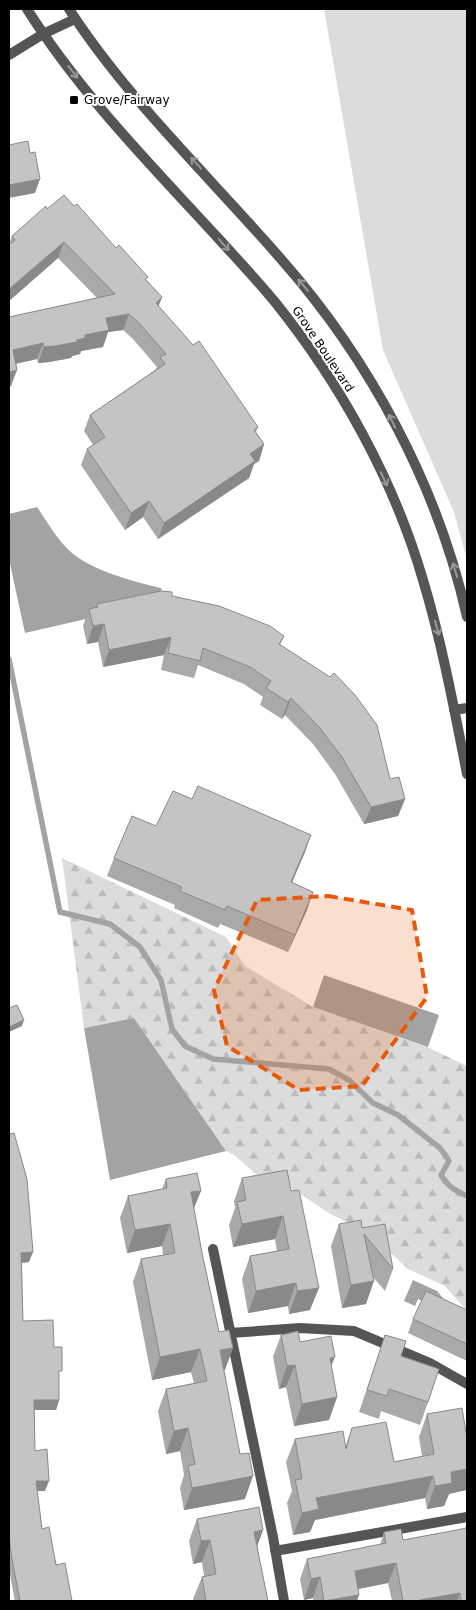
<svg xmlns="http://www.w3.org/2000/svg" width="476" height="1610" font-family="'DejaVu Sans',sans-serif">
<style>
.grass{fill:#dcdcdc}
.forest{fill:url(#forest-firs)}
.water{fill:#a3a3a3}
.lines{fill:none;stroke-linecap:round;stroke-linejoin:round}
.stream{stroke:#a3a3a3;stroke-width:5.5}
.minor{stroke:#555;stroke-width:10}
.tertiary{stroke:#555;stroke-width:10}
.wall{fill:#a9a9a9}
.shaded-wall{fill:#898989}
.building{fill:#c4c4c4;stroke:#898989}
.oneway{stroke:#999}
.marked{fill:#e8590c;fill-opacity:0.2;stroke:#e8590c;stroke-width:4;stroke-dasharray:10 6;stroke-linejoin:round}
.poi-dot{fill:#000;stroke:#fff;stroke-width:2}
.labels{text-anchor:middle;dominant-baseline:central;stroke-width:4;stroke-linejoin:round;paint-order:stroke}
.poi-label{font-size:12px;fill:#000;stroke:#fff;text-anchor:start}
.street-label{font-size:12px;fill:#000;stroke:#fff}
</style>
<defs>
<pattern id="forest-firs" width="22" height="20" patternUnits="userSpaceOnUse" patternTransform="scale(1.25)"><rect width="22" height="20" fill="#dcdcdc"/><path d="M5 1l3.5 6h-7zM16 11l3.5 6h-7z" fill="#bbb"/></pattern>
</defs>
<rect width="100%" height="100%" fill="#fff"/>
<path class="grass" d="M324 9H467V560L454 512 383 350Z"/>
<path class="forest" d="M62 858 226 937 245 966 313 1007 427 1047 467 1066V1311L445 1286 408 1269 370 1233 332 1215 283 1183 263 1180 234 1155 226 1151 134 1018 84 1028Z"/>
<path class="water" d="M37 507C48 523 58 541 72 553 94 571 134 582 161 588L164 601 25 633 9 559V514Z
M324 975 439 1015 428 1047 313 1007Z
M134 1018 226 1151 110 1180 84 1028Z
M413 1280 437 1291 447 1303 444 1311 418 1299 415 1306 404 1301Z"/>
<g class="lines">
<path class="stream" d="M9 659 60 912 110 924 140 947 161 980 172 1029 185 1046 213 1059 329 1069 349 1080 373 1103 398 1115 440 1148 449 1161 441 1175C447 1186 456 1191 467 1196"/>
<path class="minor" d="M9 55 43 34 75 19
M213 1249 273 1537 284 1601
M230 1333 300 1328 354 1331 430 1363 467 1384
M275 1551 467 1517"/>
<path class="tertiary" d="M27 9C80 93 151 165 218 238 237 259 257 280 275 302 340 383 394 480 423 580 442 643 454 708 467 774
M69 9C128 100 210 177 281 259 370 360 438 486 467 617
M454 710 467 708"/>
</g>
<path class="wall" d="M74 206 162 297 158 306 258 427 256 432 264 444 259 461 254 464 249 478 158 539 143 517 125 530 81 465 87 449 93 445 84 431 90 415 155 370 157 367 133 339 123 330 108 332 103 347 81 351 80 354 72 356 71 358 49 362 38 363 37 359 16 364 11 386 9 387V317L97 298 58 258 9 301V244L12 236 47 209Z
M172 596 284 636 280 645 390 779 405 799 398 816 364 824 335 774 313 744 285 715 282 719 260 705 263 697 244 684 198 665 194 678 161 670 164 655 103 667 98 642 87 644 83 626 89 609 96 608 97 604Z
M156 826 305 852 292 883 307 910 288 952 220 924 218 928 174 908 175 905 107 876 114 858Z
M9 1134 29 1262 22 1263 23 1321 54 1347 59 1378V1400L56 1410H34L35 1451 45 1491H37L42 1529 72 1601H15L9 1570Z
M287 1170 310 1310 289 1314 288 1306 248 1313 242 1279 250 1256 277 1251 275 1239 233 1247 229 1225 235 1208 234 1201 242 1178Z
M166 1179 194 1209 202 1253 219 1332 233 1348 224 1370 245 1499 184 1510 180 1488 184 1475 180 1451 166 1454 158 1411 166 1389 194 1383 191 1372 152 1380 133 1282 141 1259 163 1255 162 1246 127 1253 120 1218 128 1196 162 1189Z
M339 1224 362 1228 393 1269 385 1291 373 1277 366 1304 342 1308 331 1246Z
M467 1310V1361L408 1333 413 1319Z
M281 1335 300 1342 331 1366 337 1397 329 1420 294 1426 286 1387 279 1389 273 1357Z
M385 1335 401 1356 428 1402 420 1425 381 1411 379 1419 359 1412Z
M427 1414 449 1494 444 1506 427 1509 425 1498 315 1520 310 1532 293 1535 287 1503 292 1491 286 1462 295 1439 346 1445 352 1428 394 1462 422 1456 419 1437Z
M197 1519 263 1530 257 1546 268 1601H194L193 1599 202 1577 204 1576 202 1562 193 1564 189 1541Z
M467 1523V1601H392L388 1583 358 1589 357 1601H313V1598L304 1600 300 1579 307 1559 380 1545 384 1532 403 1540 465 1529Z"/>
<path class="shaded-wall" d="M40 179 35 193 9 198V185Z
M64 242 58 258 9 301V289Z
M162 297 156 313V303Z
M129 314 123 330 108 332 103 347 81 351 80 354 72 356 71 358 49 362 38 363 44 347 77 340 85 335 106 318Z
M43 343 37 359 9 365 13 350Z
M17 370 11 386 9 387V372Z
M264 444 259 461 254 464 249 478 158 539 164 523 250 454Z
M149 501 143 517 125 530 131 513Z
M104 624 98 642 87 644 93 626Z
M171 637 164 655 103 667 109 650Z
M291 698 285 715 282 719 288 702Z
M405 799 398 816 364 824 371 807Z
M311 835 305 852 284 900 291 882Z
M313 892 307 910 288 952 295 935Z
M24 1020 22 1026 9 1032V1027Z
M201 1191 192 1213 191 1192Z
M283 1216 275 1239 233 1247 242 1224Z
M170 1224 162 1246 127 1253 135 1230Z
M33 1252 29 1262 18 1263 21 1253Z
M374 1281 366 1304 342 1308 351 1285Z
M296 1283 288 1306 248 1313 256 1291Z
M319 1288 310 1310 289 1314 297 1291Z
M233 1348 225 1370 212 1373 220 1350Z
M200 1349 191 1372 152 1380 160 1357Z
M335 1357 326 1379 330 1358Z
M295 1365 286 1387 279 1389 287 1366Z
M337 1397 329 1420 294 1426 302 1404Z
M34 1400H59L56 1410H30Z
M188 1428 180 1451 166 1454 174 1431Z
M467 1469V1490L449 1494 444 1506 427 1509 435 1486 451 1472Z
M253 1476 245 1499 184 1510 192 1488Z
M433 1476 425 1498 315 1520 310 1532 293 1535 302 1513 316 1498Z
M36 1481H49L45 1491H32Z
M263 1530 255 1552 254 1532Z
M210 1540 202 1562 193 1564 201 1541Z
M396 1563 388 1583 348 1591 355 1571Z
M320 1577 313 1598 304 1600 311 1579Z
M460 1593 457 1601H420V1600Z
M359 1595 357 1601H324Z"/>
<path class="building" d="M28 141 30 153 35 152 40 179 9 185V145Z
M64 195 74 206 77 204 116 248 119 245 148 277 145 279 162 297 156 303 193 345 199 341 258 427 254 430 264 444 250 454 255 461 164 523 149 501 131 513 87 449 105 437 90 415 165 364 160 357 166 354 139 323 129 314 106 318 109 330 85 335V338L77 340V342L55 346 44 347 43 343 13 350 17 370 9 372V317L115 294 64 242 9 289V245L15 240 12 236 46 206 47 209Z
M161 591 172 592V596L219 606 270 626 284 636 279 644 330 677 334 673 355 695 377 725 390 779 399 777 405 799 371 807 342 757 319 727 291 698 288 702 266 688 271 681 250 667 203 648 200 661 168 653 171 637 109 650 104 624 93 626 89 609 98 607 97 604Z
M198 786 311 835 291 882 313 892 295 935 227 906 225 910 180 891 182 887 114 858 132 816 156 826 173 791 192 799Z
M17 1005 24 1020 9 1027V1008Z
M14 1133 27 1179 33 1252 21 1253 23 1321 53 1320 54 1347H62V1371H59V1400H34L35 1451 47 1449 49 1481H36L42 1529 49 1527 56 1565 65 1563 72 1601H20L11 1554 9 1535V1134Z
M287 1170 291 1191 299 1190 319 1288 297 1291 296 1283 256 1291 250 1256 289 1249 283 1216 242 1224 237 1202 246 1200 242 1178Z
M197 1173 201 1191 191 1192 202 1253 219 1332 229 1330 233 1348 220 1350 240 1454 249 1453 253 1476 192 1488 188 1466 195 1464 188 1428 174 1431 166 1389 207 1381 200 1349 160 1357 141 1259 175 1253 170 1224 135 1230 128 1196 167 1188 166 1179Z
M361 1220 362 1228 385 1224 393 1269 364 1234 374 1281 351 1285 339 1224Z
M426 1291 467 1310V1344L413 1319Z
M298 1331 300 1342 331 1336 335 1357 330 1358 337 1397 302 1404 295 1365 287 1366 281 1335Z
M385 1335 406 1341 401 1356 439 1369 428 1402 389 1389 387 1396 367 1390Z
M462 1408 467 1438V1469L451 1472 452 1483 435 1486 433 1476 316 1498 319 1509 302 1513 295 1480 302 1479 295 1439 343 1431 346 1449 352 1428 386 1422 394 1462 434 1454 427 1414Z
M259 1507 263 1530 254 1532 268 1601H206L202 1577 216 1574 210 1540 201 1541 197 1519Z
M467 1528V1601H461L460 1593 420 1600V1601H403L396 1563 355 1571 359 1595 324 1601 320 1577 311 1579 307 1559 386 1543 384 1532 401 1529 403 1540Z"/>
<defs><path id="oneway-shaft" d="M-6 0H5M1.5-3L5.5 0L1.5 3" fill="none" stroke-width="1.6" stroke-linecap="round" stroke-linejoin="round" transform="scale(1.25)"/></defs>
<g class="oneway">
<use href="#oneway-shaft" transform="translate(73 72) rotate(52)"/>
<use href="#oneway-shaft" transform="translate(196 163) rotate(-132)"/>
<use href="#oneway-shaft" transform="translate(224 245) rotate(48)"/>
<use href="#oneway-shaft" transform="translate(303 285) rotate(-130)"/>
<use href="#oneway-shaft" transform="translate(392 421) rotate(-116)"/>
<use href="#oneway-shaft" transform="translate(384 479) rotate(65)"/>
<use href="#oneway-shaft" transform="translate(455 570) rotate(-107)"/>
<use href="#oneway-shaft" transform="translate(437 628) rotate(74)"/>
</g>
<path class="marked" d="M328 896 412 910 427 997 362 1086 299 1090 227 1046 214 990 257 900Z"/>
<rect class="poi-dot" x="69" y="95" width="10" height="10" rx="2.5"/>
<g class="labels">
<g class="poi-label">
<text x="84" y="100">Grove/Fairway</text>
</g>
<g class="street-label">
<text transform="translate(323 349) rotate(56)">Grove Boulevard</text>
</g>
</g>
<rect width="476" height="1610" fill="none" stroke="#000000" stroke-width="20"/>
</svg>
